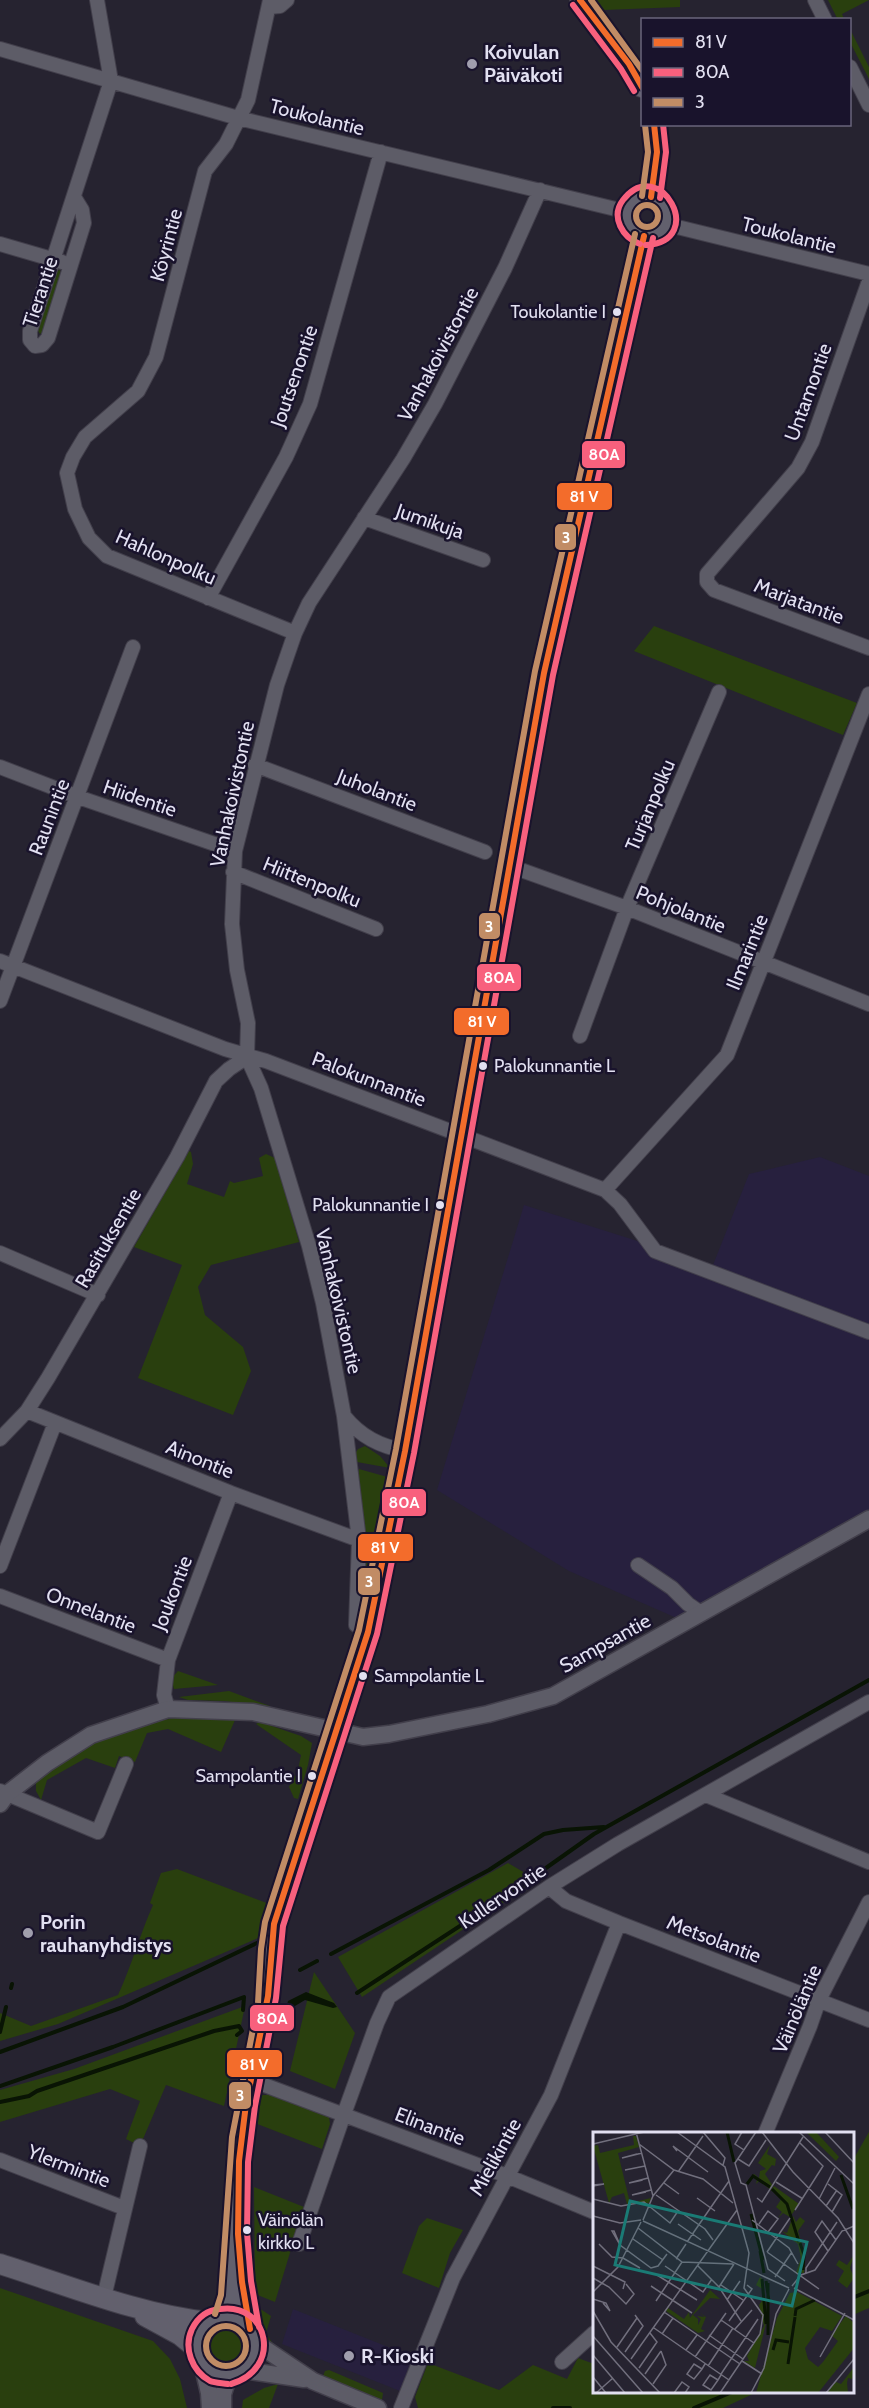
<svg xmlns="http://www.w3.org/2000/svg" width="869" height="2408" font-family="Cabin,sans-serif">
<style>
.built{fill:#27203e}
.green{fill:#293f0e}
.water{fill:#091404}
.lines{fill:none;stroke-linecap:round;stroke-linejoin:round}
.stream{stroke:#091404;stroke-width:4}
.minor-casing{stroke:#423f4b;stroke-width:16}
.tertiary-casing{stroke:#423f4b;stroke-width:19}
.secondary-casing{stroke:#423f4b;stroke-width:22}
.minor{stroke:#5d5c67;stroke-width:14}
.tertiary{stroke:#5d5c67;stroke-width:16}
.secondary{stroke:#62606d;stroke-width:20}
.bus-1-casing{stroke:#19132c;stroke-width:10}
.bus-2-casing{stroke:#19132c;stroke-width:10}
.bus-3-casing{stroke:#19132c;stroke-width:10}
.bus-1{stroke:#f36c2b;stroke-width:6}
.bus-2{stroke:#f8607d;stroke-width:6}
.bus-3{stroke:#c18c65;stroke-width:6}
.poi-dot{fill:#a09ead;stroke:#19132c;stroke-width:2}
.bus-dot{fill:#e2e0f1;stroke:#19132c;stroke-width:2}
.labels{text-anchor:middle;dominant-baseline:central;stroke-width:5;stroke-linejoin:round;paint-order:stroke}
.bus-label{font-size:18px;fill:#e2e0f1;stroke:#19132c;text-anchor:end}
.poi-label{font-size:20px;font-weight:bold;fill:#e2e0f1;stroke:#19132c;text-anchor:start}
.street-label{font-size:20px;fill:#e2e0f1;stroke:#19132c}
.inset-river{fill:none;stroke:#091404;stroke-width:3}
.inset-road{fill:none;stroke:#716f7d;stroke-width:1.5}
.view{fill:#1a7b75;fill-opacity:0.15;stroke:#1a7b75;stroke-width:3}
.inset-edge{fill:none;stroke:#e2e0f1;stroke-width:3}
.line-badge{stroke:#19132c;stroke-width:2}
.badge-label{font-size:16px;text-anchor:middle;font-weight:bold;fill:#fff}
</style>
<rect width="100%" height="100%" fill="#262330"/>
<path class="built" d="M820 1157 869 1176V1514L679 1619 569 1571 437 1490 524 1205 713 1265 749 1174Z
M293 2309 413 2357 400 2391 282 2344Z"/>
<path class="green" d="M597 0H680V7L604 10Z
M828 0H869L842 14 844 19 838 20Z
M850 29 869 67V79L850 42Z
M60 270 61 275 44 331 40 334 36 328 54 272Z
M654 626 857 703 843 735 634 651Z
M189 1151 191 1152 193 1164 187 1184 224 1197 230 1181 234 1183 263 1176 259 1158 266 1154 275 1158 299 1242 211 1265 198 1287 205 1315 243 1347 251 1371 233 1415 138 1378 182 1265 134 1247Z
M365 1446 380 1456 390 1468 357 1462 355 1454 358 1449Z
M359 1469 391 1478 364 1614 360 1613 365 1541 358 1472Z
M178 1671 218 1685 174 1689 171 1679Z
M229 1691 270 1706 269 1707 225 1701 188 1700 179 1697Z
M179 1717H232L235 1720 221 1752 168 1729 147 1733 135 1762 119 1756 115 1768 86 1758 47 1780 41 1800 36 1791V1781L83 1747 139 1725Z
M260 1722 301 1736 312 1743 308 1765 298 1799 294 1798 289 1787 294 1776 297 1775 301 1755 256 1724Z
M508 1863 537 1880 362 1997 338 1957Z
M177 1869 272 1905 263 1936 58 2024 0 2041V2013L31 2026 118 1995C132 1965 140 1934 153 1905L150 1903 161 1873Z
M314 1972 355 2033 335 2089 290 2071Z
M245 2006 224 2106 166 2085 140 2146 126 2139 140 2101 110 2089 0 2122V2090L74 2069Z
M260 2095H270L329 2117 330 2124 322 2149 252 2122Z
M869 2132V2308L853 2315V2160Z
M254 2187 304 2207 275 2302 255 2294Z
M427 2218 463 2230 450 2253 439 2288 402 2273 419 2226Z
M0 2288 153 2341 170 2359 180 2379 187 2408H0Z
M250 2302 271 2316 266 2333 275 2347C259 2337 255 2320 250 2302Z
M208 2346a19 19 0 1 1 38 0a19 19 0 1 1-38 0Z
M578 2358 594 2364V2392H757L723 2408H418L415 2397 428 2363 499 2390 533 2365 567 2379Z
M329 2370 383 2393 382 2400 323 2376 325 2371Z
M278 2384 269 2408H242L243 2400 264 2388Z"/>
<path class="water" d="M306 1992 334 2003 337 2007 333 2008 305 2000 295 2006 283 2019 288 2001Z"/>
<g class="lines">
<path class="stream" d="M331 1954 489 1870 544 1834 563 1830 604 1827
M300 1970 317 1961
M11 1988 12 1984
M357 1993 512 1892 594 1834 869 1680
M0 2032 6 2007
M0 2052 123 2007 259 1942
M0 2086 113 2047 244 1997 243 2010
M0 2102 29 2096 37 2091 214 2031 239 2026 242 2031 237 2035
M852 2298 869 2291
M553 2408H570
M694 2408 732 2392"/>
<g class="minor-casing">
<path id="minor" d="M270 0 248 100 226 144 205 171 156 357 138 391 85 437 73 457 67 473 75 509 89 538 107 556 295 633
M815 0 825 20
M269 7 280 6 287 0
M0 49 238 118 628 212
M850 67 869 105
M74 197 82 210 84 223 48 338 42 345 35 346 30 340V331L111 81 97 0
M665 224 869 274
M0 244 62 262
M869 281 812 442 798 468 707 574V582L714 590 869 648
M364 518 483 560
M208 598 286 457 310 404 381 152
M255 765 485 852
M0 767 78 797 235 851
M510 866 627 908 869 1004
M233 872 376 929
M0 961 225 1049 266 1061 605 1190 620 1204 655 1251 869 1332
M0 1001 133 647
M580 1036 627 908 719 692
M605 1190 727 1055 869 694
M0 1253 98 1295
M27 1411 231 1493 359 1540
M344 1416C361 1437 380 1446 405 1451
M0 1439 27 1411 48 1378 177 1157 216 1081 229 1069 247 1057
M638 1565 672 1588 688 1604 701 1613
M0 1566 55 1423
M0 1596 168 1660
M368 1632 356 1625 359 1540 344 1416 323 1303 309 1246 261 1088 247 1057 248 1023 237 970 232 924 235 851 277 685 295 633 309 603 403 459 435 404 505 268 540 190
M168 1709 164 1695 168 1660 231 1493
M0 1791 98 1832 126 1764
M706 1795 869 1862
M549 1887 566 1901 619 1923 869 2020
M251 2080 507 2176 594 2212
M765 2134 810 2026 819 2000 869 1902
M0 2160 124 2208
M299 2244 344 2114 377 2023 389 1997 549 1887 618 1844 869 1702
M104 2297 140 2146
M562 2362 594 2333
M401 2408 453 2278 551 2095 619 1923"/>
</g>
<g class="tertiary-casing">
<path id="tertiary" d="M0 1804 7 1794 47 1763 91 1735 168 1709 253 1712 363 1737 389 1734 488 1714 553 1696 869 1519
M256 2343 313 2381 378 2408
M202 2363 209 2393 210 2408
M243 2370 304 2379
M223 2408V2394L229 2375"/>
</g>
<g class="secondary-casing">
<path id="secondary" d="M580 0 629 64 642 87
M627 216a20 20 0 1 1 40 0a20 20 0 1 1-40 0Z
M651 197 657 152 654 124
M0 2264C67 2285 140 2315 209 2322
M241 2270 244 2298 250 2329
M145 2316 180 2335 197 2349
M197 2346a29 29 0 1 1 58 0a29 29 0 1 1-58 0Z
M224 2317 230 2297 241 2138 267 2004 270 1949 274 1924 368 1632 405 1451 544 673 644 236"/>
</g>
<use href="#minor" class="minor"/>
<use href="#tertiary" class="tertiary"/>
<use href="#secondary" class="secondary"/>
<g class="bus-1-casing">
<path id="bus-1" d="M580 0 629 64 642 87
M651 197 657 152 654 124
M250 2329 242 2282 238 2234 239 2161 246 2104 268 1996 274 1924 368 1632 405 1451 544 673 644 236"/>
</g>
<g class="bus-2-casing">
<path id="bus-2" d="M573 5 621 69 634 91
M660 198 666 152 663 124
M640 244C623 238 610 217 623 200 659 153 709 241 646 245
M259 2327 251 2281 247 2233 248 2162 255 2106 276 1998 283 1926 377 1634 414 1453 553 675 653 238
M228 2384C222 2383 215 2383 210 2381 192 2371 183 2348 192 2329 198 2317 207 2310 220 2309 269 2302 283 2369 231 2384"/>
</g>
<g class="bus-3-casing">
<path id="bus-3" d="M591 0 642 70
M642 196 648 152 645 125
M636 216a11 11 0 1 1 22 0a11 11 0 1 1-22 0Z
M215 2314 221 2295 232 2137 258 2003 261 1949 265 1922 359 1630 396 1449 535 671 635 234
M206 2346a20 20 0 1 1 40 0a20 20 0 1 1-40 0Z"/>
</g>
<use href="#bus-1" class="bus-1"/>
<use href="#bus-2" class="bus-2"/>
<use href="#bus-3" class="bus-3"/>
</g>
<g class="poi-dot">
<circle cx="472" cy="64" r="6"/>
<circle cx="28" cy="1933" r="6"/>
<circle cx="349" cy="2356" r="6"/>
</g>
<g class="bus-dot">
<circle cx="617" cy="312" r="5"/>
<circle cx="483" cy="1066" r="5"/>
<circle cx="440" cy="1205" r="5"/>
<circle cx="363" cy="1676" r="5"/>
<circle cx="312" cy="1776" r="5"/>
<circle cx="247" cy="2230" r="5"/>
</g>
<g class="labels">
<g class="bus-label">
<text x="606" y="312">Toukolantie I</text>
<text x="494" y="1066" text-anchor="start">Palokunnantie L</text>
<text x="429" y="1205">Palokunnantie I</text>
<text x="374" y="1676" text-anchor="start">Sampolantie L</text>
<text x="301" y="1776">Sampolantie I</text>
<text x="258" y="2220" text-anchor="start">Väinölän<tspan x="258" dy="23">kirkko L</tspan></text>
</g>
<g class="poi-label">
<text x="484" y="52">Koivulan<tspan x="484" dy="23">Päiväkoti</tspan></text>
<text x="40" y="1922">Porin<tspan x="40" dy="23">rauhanyhdistys</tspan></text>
<text x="361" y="2356">R-Kioski</text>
</g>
<g class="street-label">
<text transform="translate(317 117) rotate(14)">Toukolantie</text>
<text transform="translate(789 235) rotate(14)">Toukolantie</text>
<text transform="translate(166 245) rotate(-75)">Köyrintie</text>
<text transform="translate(40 292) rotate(-72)">Tierantie</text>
<text transform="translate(438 354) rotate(-62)">Vanhakoivistontie</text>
<text transform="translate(294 376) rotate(-71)">Joutsenontie</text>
<text transform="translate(808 392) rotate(-70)">Untamontie</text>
<text transform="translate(430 521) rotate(19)">Jumikuja</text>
<text transform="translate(166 557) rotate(24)">Hahlonpolku</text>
<text transform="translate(799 601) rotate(21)">Marjatantie</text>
<text transform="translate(377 790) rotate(21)">Juholantie</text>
<text transform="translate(232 794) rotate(-78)">Vanhakoivistontie</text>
<text transform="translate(140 798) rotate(19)">Hiidentie</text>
<text transform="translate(650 805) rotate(-67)">Turjanpolku</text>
<text transform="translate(49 817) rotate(-69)">Raunintie</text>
<text transform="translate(312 882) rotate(22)">Hiittenpolku</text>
<text transform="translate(681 909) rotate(22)">Pohjolantie</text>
<text transform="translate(747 952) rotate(-68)">Ilmarintie</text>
<text transform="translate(369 1079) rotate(21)">Palokunnantie</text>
<text transform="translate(108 1238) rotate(-60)">Rasituksentie</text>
<text transform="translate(339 1301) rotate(77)">Vanhakoivistontie</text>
<text transform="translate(200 1459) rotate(22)">Ainontie</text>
<text transform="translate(172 1593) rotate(-69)">Joukontie</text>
<text transform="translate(91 1610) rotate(21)">Onnelantie</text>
<text transform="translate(605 1643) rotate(-29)">Sampsantie</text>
<text transform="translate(502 1896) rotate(-34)">Kullervontie</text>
<text transform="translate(714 1939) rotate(21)">Metsolantie</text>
<text transform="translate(797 2009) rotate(-67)">Väinöläntie</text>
<text transform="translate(430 2126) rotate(21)">Elinantie</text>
<text transform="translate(495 2157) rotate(-61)">Mielikintie</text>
<text transform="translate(69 2166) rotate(21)">Ylermintie</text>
</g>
</g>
<g transform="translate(593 2132)">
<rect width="261" height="261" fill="#262330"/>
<path d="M213 0H223L246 25 243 29ZM40 4H43L46 15 25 21 37 71 58 66 56 71 34 72 31 61 19 65 16 71 0 14 5 13 7 21 41 13ZM177 13 174 22 183 27 182 34 179 33 172 42 180 54 177 57 166 49 163 52 164 48 160 45 153 52 161 42 166 46 167 39 173 37 165 31ZM181 54 206 72 197 85 190 81 185 86 189 80 183 75 189 66 178 58ZM200 84 203 90 207 85 212 89 205 99 212 125 211 141H203L208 126 205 112 189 99 194 101ZM261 123 257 136 261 146 254 156 245 149 251 139 243 133 246 128 254 133ZM167 145 169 147 172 163 174 187 162 236 151 229H156L154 224 171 194 166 173 172 165 171 158 163 153ZM117 158 127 167 117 166 100 183 105 187V193L108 187 104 184 112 185 106 180 113 185 108 197 112 199 105 201 73 179 75 176 91 187 96 180 97 186ZM204 160 249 184 239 199 227 195 212 216 215 227 225 235 230 230 245 209 238 203 253 184 261 191V216L225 261H163L184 186 197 161ZM261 235 259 247 255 246 254 251 255 261H233L243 250 248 252Z" fill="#293f0e"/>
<path class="inset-river" d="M134 0 141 30M248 43 260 77M154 52 160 44 177 55M179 57 194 72 206 110M158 82 170 128M207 111 211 123 210 138M167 119 171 141M169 147 173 192M173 149 176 169M202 184 203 177 222 168M175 203V151M180 218 183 208 196 210M195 232 202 185"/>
<path class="inset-road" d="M43 0 60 64M84 0 132 35 156 121 151 156 170 183 167 202 127 261M110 0 132 26 130 33M149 0 142 12 151 18M163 0 142 31 148 51 153 53 175 137 192 149M169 0 200 40 245 86 261 111M206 0 261 52M232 0 261 31M0 12 51 0M46 12 81 38 110 47 140 71M84 19 80 14 115 40M44 22 29 26 49 21M145 27 156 34 173 8M47 35 32 38 52 34M85 40 110 4M50 48 36 51 55 46M183 50 210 67M71 51 86 62M235 52 249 63 239 80M0 53 11 52 0 54M53 60 39 63 58 58M63 63 112 97 120 108M104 66 122 79M164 66 169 70 210 5M0 67 28 74 51 70 77 91 85 79M226 67 242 36M233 74 244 58M202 78 230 34 207 11M0 84 27 91 48 88M50 88 60 64 81 38M159 88 196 116 205 132M50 89 196 156M85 92 108 108M166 92 175 79 185 87 175 100M45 96 89 130 140 132M40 107 70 128M94 110 136 49M27 113 19 99H21L27 113 58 136 65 134 74 122M235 119 222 100 229 89 243 108M174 120 226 157M174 120 197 86M18 124 6 112 19 125 30 126 47 136M83 127 93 112M104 133 126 155 148 189M0 134 32 150 30 157M72 134 110 160 119 147M213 141V136L244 90M64 143 104 168M182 145 199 120M0 146 16 155 33 172 41 162 33 152M128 153 150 168M58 154 99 181M199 154 208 143 222 138 249 99 261 94M126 155 141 132M201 156 261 188M0 160 25 135 48 90M0 167 13 171 17 179 10 171M134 168 147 149M63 169 89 130M0 179 18 210 67 261M71 180 147 232M128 188 161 211M136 189 159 157 154 153M61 196 136 248M142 197 159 178M69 202 80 186M116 203 150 227M0 204 50 261M24 215 44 186M93 218 104 203M32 220 50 194 42 183M0 223 32 261M102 225 133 181M227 225 252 181M38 227 144 78M149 229 169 242M115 234 140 196M46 236 64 210 57 201M109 237 101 232 94 242 101 247 109 237 112 232M52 242 68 219M0 245 13 261M125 248 117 243 110 253 118 258 125 248 128 243V242L165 187M60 252 73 233 68 219M3 261 20 246M81 261 89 250 96 255 92 261M158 261 171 236 183 182 196 157M233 261 261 227"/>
<path class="view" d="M37 69 214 110 199 174 22 133Z"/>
<rect width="261" height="261" class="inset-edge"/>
</g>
<g class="line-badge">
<rect x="581" y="440" width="45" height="29" rx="6" fill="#f8607d"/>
<rect x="556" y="482" width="57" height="29" rx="6" fill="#f36c2b"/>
<rect x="554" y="523" width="23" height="28" rx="6" fill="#c18c65"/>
<rect x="478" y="912" width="23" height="28" rx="6" fill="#c18c65"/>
<rect x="476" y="963" width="46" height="29" rx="6" fill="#f8607d"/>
<rect x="453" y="1007" width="57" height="29" rx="6" fill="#f36c2b"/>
<rect x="381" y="1488" width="46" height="29" rx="6" fill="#f8607d"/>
<rect x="357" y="1533" width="57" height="29" rx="6" fill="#f36c2b"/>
<rect x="357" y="1567" width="24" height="29" rx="6" fill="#c18c65"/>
<rect x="249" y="2004" width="46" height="28" rx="6" fill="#f8607d"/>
<rect x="226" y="2049" width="57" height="29" rx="6" fill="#f36c2b"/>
<rect x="228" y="2081" width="24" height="29" rx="6" fill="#c18c65"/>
</g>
<g class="badge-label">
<text x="604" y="460">80A</text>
<text x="584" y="502">81 V</text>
<text x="566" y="543">3</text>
<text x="489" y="932">3</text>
<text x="499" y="983">80A</text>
<text x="482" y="1027">81 V</text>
<text x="404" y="1508">80A</text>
<text x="385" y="1553">81 V</text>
<text x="369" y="1587">3</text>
<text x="272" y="2024">80A</text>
<text x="254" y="2070">81 V</text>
<text x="240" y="2101">3</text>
</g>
<rect x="641" y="18" width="210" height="108" fill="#19132c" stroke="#69657b" stroke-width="1.5"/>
<rect x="653" y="38" width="30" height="9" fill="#f36c2b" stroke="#69657b" stroke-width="1.5"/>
<text x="695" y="48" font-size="18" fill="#e2e0f1">81 V</text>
<rect x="653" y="68" width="30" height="9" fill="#f8607d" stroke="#69657b" stroke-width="1.5"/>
<text x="695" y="78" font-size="18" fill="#e2e0f1">80A</text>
<rect x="653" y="98" width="30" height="9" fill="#c18c65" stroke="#69657b" stroke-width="1.5"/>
<text x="695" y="108" font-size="18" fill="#e2e0f1">3</text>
</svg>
